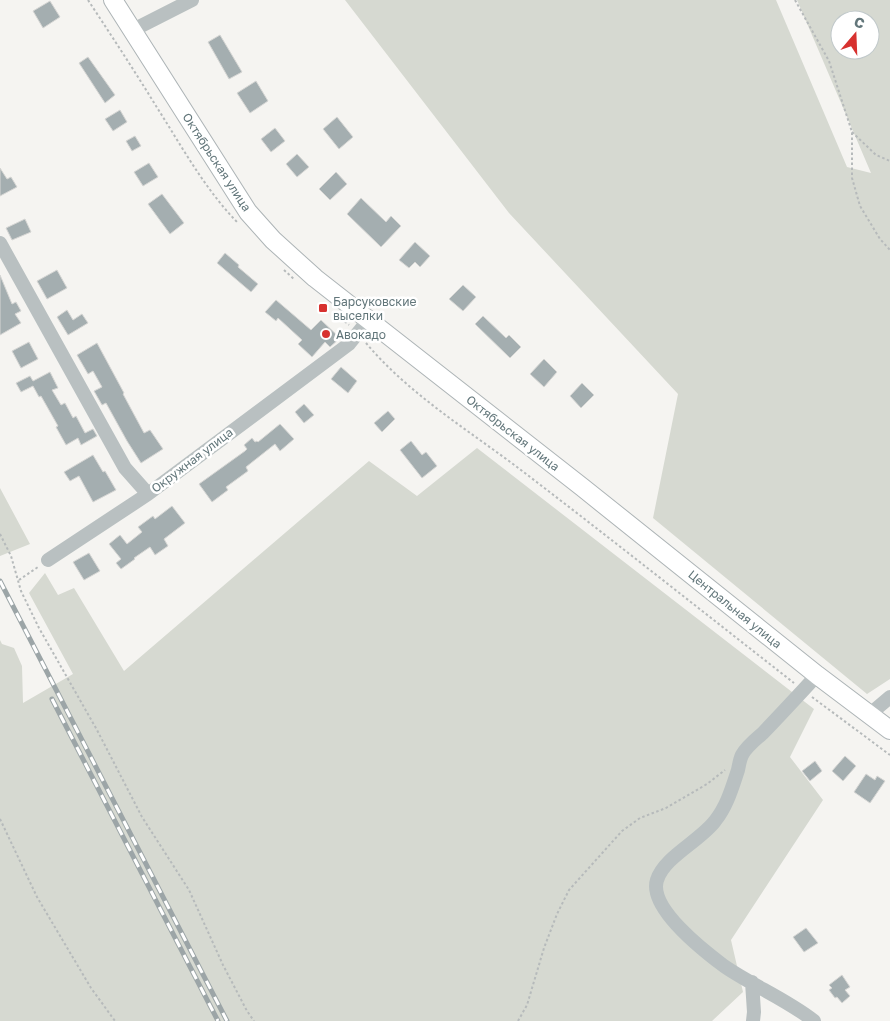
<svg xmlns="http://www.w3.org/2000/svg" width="890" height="1021" font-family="'Golos Text',sans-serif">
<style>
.green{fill:#d6d9d1;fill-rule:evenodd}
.building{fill:#a4aeb0;stroke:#d6d6d4}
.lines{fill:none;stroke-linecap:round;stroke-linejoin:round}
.major-casing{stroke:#adb4b6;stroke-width:20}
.path{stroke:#b6babb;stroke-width:2;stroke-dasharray:2.5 2.5;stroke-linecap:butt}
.minor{stroke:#b9c0c1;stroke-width:14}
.major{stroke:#fff;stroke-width:18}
.rail-casing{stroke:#9ca5a7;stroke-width:5}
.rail{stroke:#fff;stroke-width:3;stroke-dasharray:9;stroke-linecap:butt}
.poi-dot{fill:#d7312f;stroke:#fff;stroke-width:2}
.labels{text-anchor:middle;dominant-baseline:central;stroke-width:5;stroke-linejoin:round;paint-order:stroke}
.street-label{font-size:12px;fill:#62767a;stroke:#fff}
.poi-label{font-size:12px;fill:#62767a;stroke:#fff;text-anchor:start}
</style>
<rect width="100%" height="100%" fill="#f5f4f1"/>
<path class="green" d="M345 0H776L847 167 871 173 797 0H890V679L867 694 653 518 678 394 509 213ZM840 20H870V50H840Z
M477 448 814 709 790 757 823 800 731 940 743 992 712 1021H0V640L2 644 14 648 22 666 23 703 73 674 29 593 45 573 58 595 74 588 124 671 369 461 417 496Z
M0 488 30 544 0 556Z"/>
<path class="building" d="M50 1 60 17 43 28 33 11Z
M220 35 242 72 229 79 208 42Z
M88 57 115 95 105 103 79 63Z
M256 81 268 101 250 113 237 93Z
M120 110 127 122 113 131 105 119Z
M337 117 353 137 339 149 323 129Z
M275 128 285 141 271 152 261 139Z
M135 136 141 146 132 151 126 141Z
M297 154 309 167 297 177 286 164Z
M149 163 158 177 143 186 134 172Z
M0 168 7 179 11 177 17 187 0 196Z
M336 172 347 184 330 200 319 189Z
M162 194 184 223 170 234 148 204Z
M361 198 386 222 391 216 401 226 381 247 347 214Z
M25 219 31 232 12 240 6 228Z
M415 242 430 256 420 267 415 262 409 268 399 260Z
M225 253 239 265 238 267 258 284 251 292 217 263Z
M57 270 67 288 47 299 37 281Z
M0 275 12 304 16 302 21 311 15 314 21 323 0 335Z
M463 285 476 297 463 311 449 299Z
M276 300 311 330 321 320 340 338 330 347 325 342 312 357 298 344 302 340 278 318 276 321 265 312Z
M67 310 73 320 82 314 88 323 68 335 57 317Z
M483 316 506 338 509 335 521 347 510 358 475 324Z
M29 342 38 359 21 368 12 351Z
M97 343 124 393 123 394 144 433 150 430 163 449 141 463 127 441 106 403 102 405 94 391 102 387 93 371 88 374 77 355Z
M544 359 557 372 544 387 530 374Z
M341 367 357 381 348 393 331 379Z
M50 372 58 388 52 390 61 405 65 403 73 418 76 416 85 433 93 429 97 436 81 445 78 438 66 445 56 427 58 426 41 396 39 397 33 386 21 392 16 383 30 376 33 381Z
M582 383 594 395 581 408 570 396Z
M304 404 314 415 304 423 295 412Z
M388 411 395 419 382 432 374 423Z
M280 424 294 439 280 451 275 444 246 467 248 471 226 487 228 490 212 502 199 484 245 451 247 449 244 445 252 438 255 442 257 441 258 442Z
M411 441 422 455 426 452 437 466 422 478 400 450Z
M93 455 103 472 105 471 116 490 93 502 79 476 70 481 64 472Z
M172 506 185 523 164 539 168 546 155 555 150 547 134 558 135 559 121 569 116 563 121 559 109 544 120 535 127 544 142 532 138 527 153 516 155 519Z
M89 553 100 571 84 580 73 562Z
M845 756 856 766 843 781 832 771Z
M815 761 822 771 810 781 802 771Z
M866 774 875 780 877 776 885 781 870 803 854 792Z
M806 928 818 943 804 952 793 937Z
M842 975 850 987 845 990 850 996 842 1003 837 997 835 998 829 990 832 988 829 985Z"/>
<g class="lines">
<g class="major-casing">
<path id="major" d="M113 0 248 212 273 240 315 278 582 487 817 675 890 730"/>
</g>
<path class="path" d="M88 0C111 35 134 70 156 106 181 145 204 188 237 222
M795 0 829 61 852 132V178L860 206 880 239 890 250
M852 132 876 155 890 161
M284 270 295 280
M341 318 349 325
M366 343C408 393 465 428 517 467 610 538 702 611 794 683
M0 534 11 556 21 591 39 628 97 730 142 817 189 890 223 965 247 1011 254 1021
M19 580 38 567
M812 697 890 755
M0 819 37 897 91 988 115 1021
M518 1021 527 1005 544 948 557 914 569 890 622 831 640 818 666 808 707 784 725 770"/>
<path class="minor" d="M133 30 192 0
M0 243 125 468 148 494 349 344 369 319
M48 560 148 494
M870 714 890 697
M752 982 754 1012 753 1021
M814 1021C786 999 753 986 724 966 704 951 648 908 657 880 664 857 700 841 715 821 727 806 732 788 738 770 739 765 740 759 742 755 746 747 756 739 763 733 781 714 799 695 817 675"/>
<use href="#major" class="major"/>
<g class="rail-casing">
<path id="rail" d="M0 581 227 1021
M52 699 218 1021"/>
</g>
<use href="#rail" class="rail"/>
</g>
<g class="poi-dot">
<rect x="318" y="303" width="10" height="10" rx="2.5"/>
<circle cx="326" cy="334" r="5"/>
</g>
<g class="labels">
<g class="street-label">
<text transform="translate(217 162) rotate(57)">Октябрьская улица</text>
<text transform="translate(513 433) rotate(38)">Октябрьская улица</text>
<text transform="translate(192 460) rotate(-37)">Окружная улица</text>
<text transform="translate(735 609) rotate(39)">Центральная улица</text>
</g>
<g class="poi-label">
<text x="333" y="301">Барсуковские<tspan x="333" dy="14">выселки</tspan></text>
<text x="336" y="334">Авокадо</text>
</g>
</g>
<g transform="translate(855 35) rotate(19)"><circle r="24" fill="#ffffff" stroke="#c0c8ca"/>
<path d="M0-4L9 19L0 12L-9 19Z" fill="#d7312f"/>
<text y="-8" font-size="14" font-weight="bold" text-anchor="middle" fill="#62767a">С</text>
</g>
</svg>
